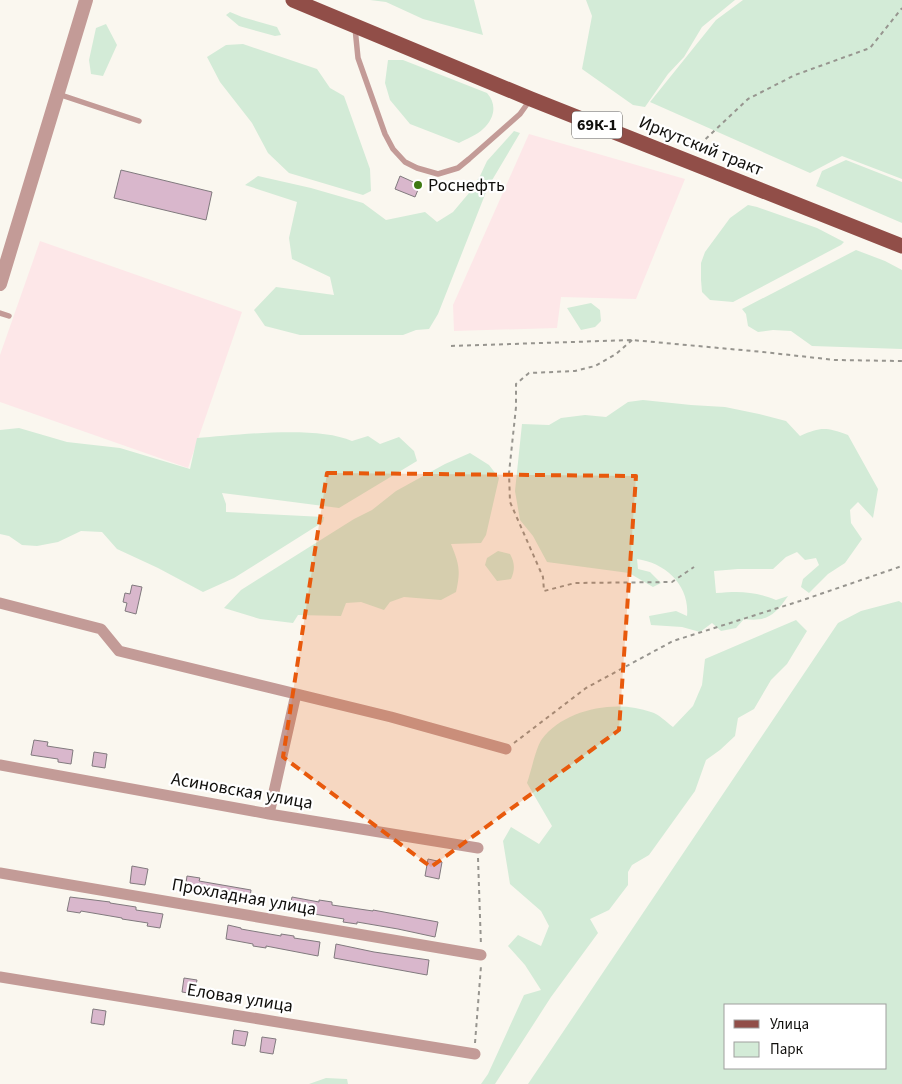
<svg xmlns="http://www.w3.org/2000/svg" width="902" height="1084" font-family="'Source Sans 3',sans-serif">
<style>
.industrial{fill:#fde7e8}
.green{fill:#d3ebd7;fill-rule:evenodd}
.building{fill:#d9b7cc;stroke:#817a7e}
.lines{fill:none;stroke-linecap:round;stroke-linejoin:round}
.path{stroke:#97958f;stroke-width:2;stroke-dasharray:4 4;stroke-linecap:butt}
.service{stroke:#c39b97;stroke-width:5.5}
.minor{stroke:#c39b97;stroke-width:11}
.tertiary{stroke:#c39b97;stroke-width:14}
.primary{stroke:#914e48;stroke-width:15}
.marked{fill:#e8590c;fill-opacity:0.2;stroke:#e8590c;stroke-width:4;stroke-dasharray:10 6;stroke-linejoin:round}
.poi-dot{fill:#3e7912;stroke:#fff;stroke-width:2}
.labels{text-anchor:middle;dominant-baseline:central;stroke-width:4.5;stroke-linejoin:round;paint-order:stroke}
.shield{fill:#fff;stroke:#585755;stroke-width:1}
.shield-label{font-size:16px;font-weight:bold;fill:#100f0c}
.street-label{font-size:18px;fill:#100f0c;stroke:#fff}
.poi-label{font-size:18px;fill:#100f0c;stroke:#fff;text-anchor:start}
</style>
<rect width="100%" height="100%" fill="#faf7ef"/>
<path class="industrial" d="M529 134 685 179 636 299 561 297 557 328 454 331 453 305Z
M40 241 242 312 188 468 0 402V355Z"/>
<path class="green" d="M370 0H474L483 35 423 19 386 2Z
M586 0H735L702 27 684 57 668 74 645 107 633 105 582 69 592 16Z
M743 0H902V179L842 156 810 173 650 102 716 20Z
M230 12 242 17 277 27 281 35 275 36 239 26 226 15Z
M106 24 117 45 103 76 91 74 89 60 96 28Z
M243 44 317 69 330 88 344 96 370 169 371 191 363 195 289 173 268 153 252 123 220 82 207 57 226 45Z
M388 60H403L487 93C497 104 495 118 483 129 477 135 466 139 459 143L410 124 390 100 385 83Z
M514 131 520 133 488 187 438 314 429 329 416 330 403 335H300L265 326 254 310 276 287 334 295 330 277 292 259 289 238 297 202 245 185 258 176 311 188 363 203 386 220 425 212 437 222 453 212 469 193 480 176 487 161Z
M846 160 902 182V223L816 186 822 171Z
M748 205 757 207 817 228 844 242 841 245 733 302 710 300 702 292 701 280V263L705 252 730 218Z
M856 250 885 261 902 270V349L812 346 791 331 773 330 758 332 748 326 746 314 742 309Z
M591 303 600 310 601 321 595 327 581 330 567 308Z
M643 400 691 405 725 407 759 414 786 421 800 436C821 427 825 427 848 435L878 489 873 518 858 502 850 510 851 523 862 539 845 563 828 574 809 593 801 587 803 579 819 565 816 558 805 560 797 552 786 557 773 569H738L714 571 716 593C740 591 753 591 776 600L788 596C775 615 767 622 744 619L736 628 721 631 712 623 700 632 682 627 651 625 649 616 676 611 687 616C690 586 666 563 637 559L638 569 650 572 661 583 653 587 629 573 547 562 533 536 520 520 515 491 522 424 549 425 561 418 585 415 606 417 628 402Z
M19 428 67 442 120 448 190 469 197 438C237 435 317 425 352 441L368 436 380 444 399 437 414 451 417 461 339 508 222 493 226 504V512L324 517 323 522 234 578 203 592 158 568 117 549 102 532 81 531 58 542 37 546 22 545 9 536 0 534V430Z
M470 453 489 465 499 478 486 535 481 543 451 544C459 564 461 570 456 592L441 600 404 597 390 602 384 610 361 602 346 603 341 616 298 615 293 623 260 619 224 608 241 590 354 519 372 510 396 491 445 464Z
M498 551 510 554C515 563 515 570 511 579L497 581 485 565 487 558Z
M899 601 902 603V1084H528L838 623 861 611ZM886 1005V1068H726V1005Z
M796 620 807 631 787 664 771 680 754 709 738 718 735 736 720 750 706 760 695 791 649 855 632 865 628 872V885L609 910 590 919 598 933 551 997 495 1084H481L488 1074 524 995 541 990 525 965 508 946 518 935 541 946 549 926 541 911 510 884 503 841 511 827 539 844 552 826 527 783C531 772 536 747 542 739 564 709 617 699 651 712 659 714 666 722 673 727L693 706 702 685 705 659Z
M326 1078 347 1079 348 1084H309Z"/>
<path class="building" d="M121 170 212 192 206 220 114 198Z
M400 176 420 185 415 197 395 189Z
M132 585 142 587 136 614 125 611 127 603 123 602 125 593 130 594Z
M34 740 48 742 47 746 73 750 71 764 58 762V759L31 755Z
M94 752 107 754 105 768 92 766Z
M428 859 442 862 439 879 425 876Z
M132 866 148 869 145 885 130 883Z
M187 876 200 878 199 881 251 890 249 904 211 897V894L185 890Z
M70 897 110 902V903L136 907V910L163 914 160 928 147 926 148 923 122 919V918L81 911 80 913 67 911Z
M292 897 319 902V900L332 902V905L373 911V910L438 922 435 937 398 929 357 922V924L343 922 344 919 302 912V913L289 911Z
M228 925 241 928V929L281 936V934L294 936V938L320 942 318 956 266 946V948L253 946V944L226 939Z
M336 944 374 952 429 960 427 975 334 958Z
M184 978 197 980 194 994 182 992Z
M93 1009 106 1011 104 1025 91 1023Z
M234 1030 248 1032 245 1046 232 1044Z
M262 1037 276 1039 273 1054 260 1052Z"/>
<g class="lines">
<path class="path" d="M694 150 748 99 795 75 870 48 902 8
M632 340 616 354 595 366 575 371 529 373 516 384V407L509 473 510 502 543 577 544 591 575 583 672 582 694 567
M451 346 632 340 763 352 835 360 902 361
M514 743 586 688 673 641 800 601 902 566
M478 858 481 946
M475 1043 481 966"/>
<path class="service" d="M355 28 358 58 385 134 393 149 405 162 417 168 438 174 458 168 469 159 520 114 530 100
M58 94 139 121
M0 313 9 316"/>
<path class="minor" d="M0 603 101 629 119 651 391 717 506 749
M0 765 269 814 478 848
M269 814 296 694
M0 873 481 955
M0 977 475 1054"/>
<path class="tertiary" d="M0 284 86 0"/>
<path class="primary" d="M293 0 531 99 902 246"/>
</g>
<path class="marked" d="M327 473 636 476 619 730 431 867 283 757Z"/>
<circle class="poi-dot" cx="418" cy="185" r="5"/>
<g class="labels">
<rect class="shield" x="572" y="111.5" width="50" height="27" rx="4"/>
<g class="shield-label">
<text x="597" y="125">69К-1</text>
</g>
<g class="street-label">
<text transform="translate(701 146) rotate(22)">Иркутский тракт</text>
<text transform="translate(242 791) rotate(10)">Асиновская улица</text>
<text transform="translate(244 897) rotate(10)">Прохладная улица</text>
<text transform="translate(240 998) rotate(9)">Еловая улица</text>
</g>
<g class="poi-label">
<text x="428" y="185">Роснефть</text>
</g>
</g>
<rect x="724" y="1004" width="162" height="65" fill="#ffffff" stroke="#9f9f9e"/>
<rect x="734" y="1020" width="25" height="8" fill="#914e48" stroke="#9f9f9e"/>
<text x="770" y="1029" font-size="15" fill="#100f0c">Улица</text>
<rect x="734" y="1042" width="25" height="15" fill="#d3ebd7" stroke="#9f9f9e"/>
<text x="770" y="1054" font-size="15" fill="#100f0c">Парк</text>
</svg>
